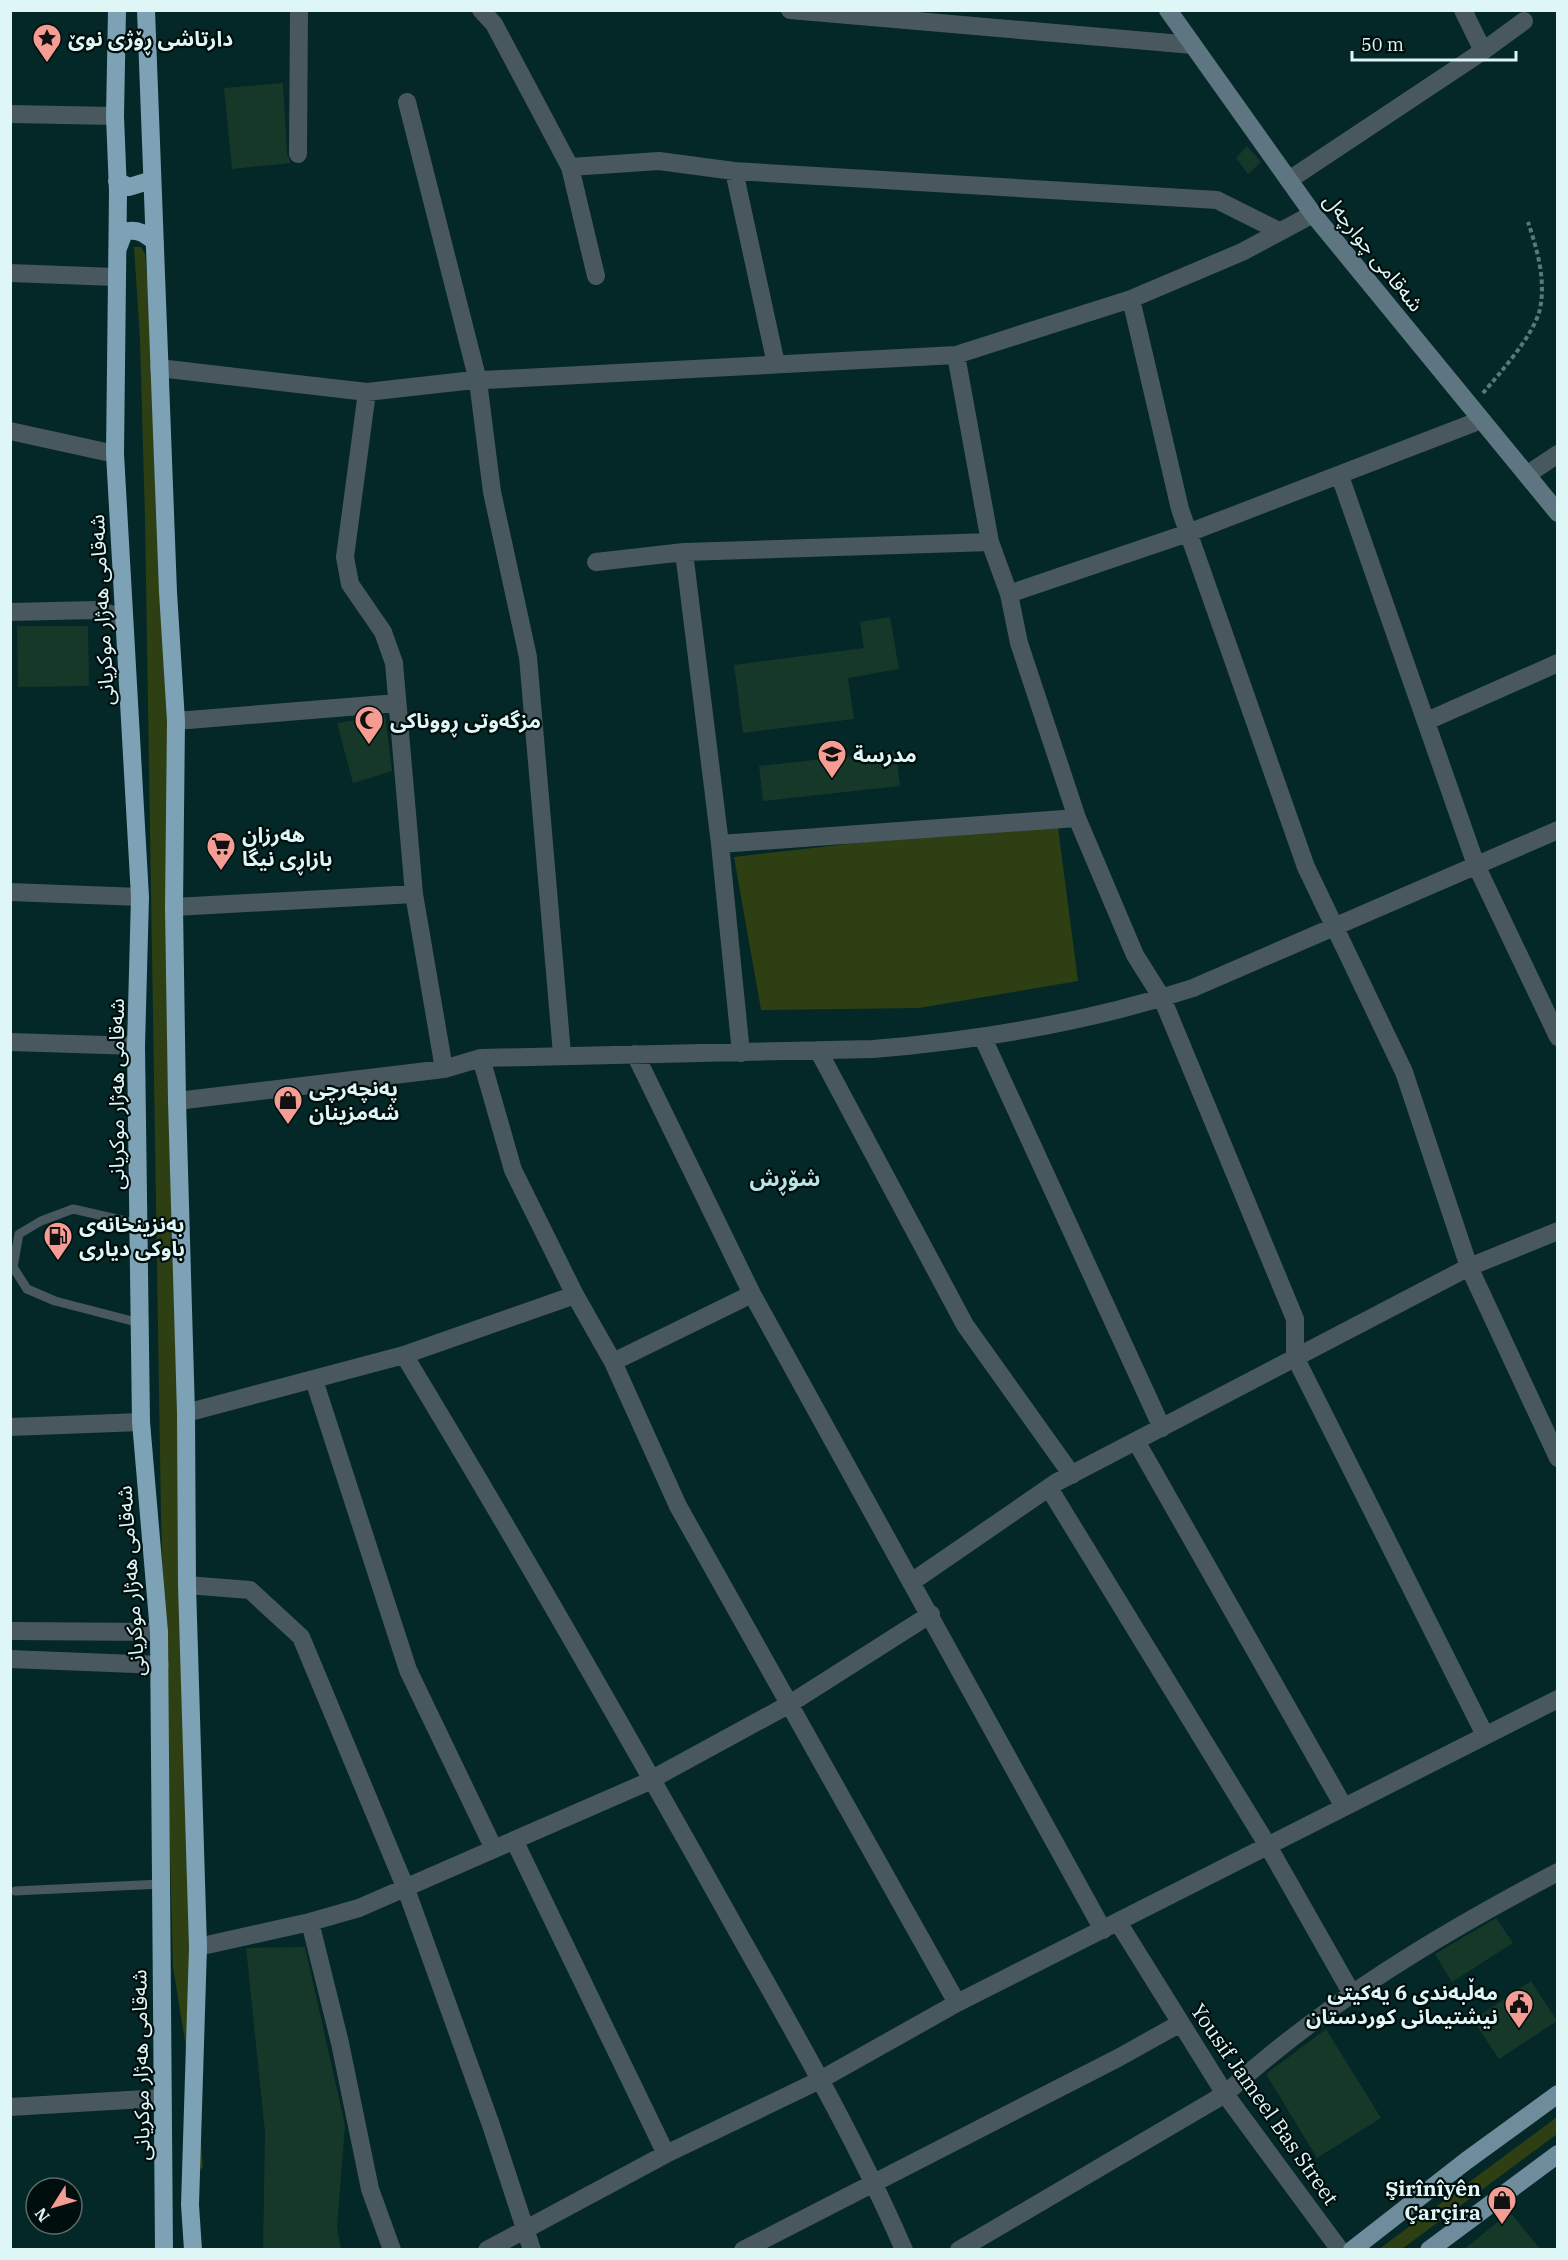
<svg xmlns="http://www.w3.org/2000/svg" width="1568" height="2260" font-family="'IBM Plex Serif','Noto Sans Arabic',serif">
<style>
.green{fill:#2d3f13}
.building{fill:#163829}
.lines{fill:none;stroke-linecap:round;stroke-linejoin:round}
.path{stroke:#597878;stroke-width:4;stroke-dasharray:4.5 3;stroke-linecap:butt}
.lane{stroke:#49575f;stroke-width:9}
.street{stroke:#49575f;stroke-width:18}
.secondary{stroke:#5e7582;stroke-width:18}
.primary{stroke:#6f8c9c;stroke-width:18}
.highway{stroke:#7da2b5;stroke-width:18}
.labels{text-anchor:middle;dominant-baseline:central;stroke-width:4.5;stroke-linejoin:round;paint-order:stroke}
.poi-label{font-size:21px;font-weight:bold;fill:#dff6f6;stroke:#000e0e;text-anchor:start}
.street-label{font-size:21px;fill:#dff6f6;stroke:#000e0e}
.neighbourhood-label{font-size:22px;font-weight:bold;fill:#b6e5e6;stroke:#000e0e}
</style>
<rect width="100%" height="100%" fill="#042728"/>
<path class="green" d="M134 247H141L145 254 162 437 196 2074 203 2167 198 2172 189 2066 173 1967 161 1515 145 518 140 339Z
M1057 820 1078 981 919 1008 761 1010 734 857Z
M1557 2117V2134L1402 2249H1379Z"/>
<path class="building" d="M283 83 287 154 291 163 232 169 224 88Z
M1247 146 1261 162 1248 174 1236 158Z
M890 617 899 669 848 678 854 719 743 733 734 665 864 648 860 622Z
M17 626H88L89 686 18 687Z
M385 715 392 771 353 783 337 723Z
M896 751 900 786 763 801 759 766Z
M1496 1918 1513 1943 1452 1982 1435 1954Z
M305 1947 345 2125 337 2227 341 2250H263L265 2132 246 1948Z
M1531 1981 1557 2021 1499 2059 1473 2020Z
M1326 2029 1381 2118 1317 2158 1266 2074Z
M1510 2212 1541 2250H1463Z"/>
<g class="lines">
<path class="path" d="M1483 393C1500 373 1534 335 1540 309 1546 279 1537 249 1528 222"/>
<path class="lane" d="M139 1224 73 1209 41 1221 19 1234 13 1267 27 1289 55 1301 140 1323
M15 1891 161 1884"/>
<path class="street" d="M481 10 494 24 570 167 596 276
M790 10 1193 45
M1463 10 1483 51
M407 102 478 381 492 492 528 657 562 1054
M10 114 115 116
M298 154 299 10
M570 167 659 161 734 171 1217 200 1279 231
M734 171 776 364
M1289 180 1483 51 1524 21
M10 273 115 277
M1131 299 1180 509 1306 867 1404 1072 1469 1267 1558 1458
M956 355 990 542 1009 594 1019 643 1077 818 1135 955 1162 998 1295 1319V1357L1485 1735
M159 368 367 392 465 381 956 355 1131 299 1242 252 1313 214
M367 392 345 557 350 584 383 632 394 663 414 894 444 1069
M10 431 115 454
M1528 474 1558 454
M1340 476 1476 865 1558 1037
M684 552 720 844 741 1053
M596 562 684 552 990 542
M1009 594 1188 533 1481 420
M10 612 96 610 124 618
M176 721 397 703
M1427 721 1558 663
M720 844 1077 818
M10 892 140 897
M174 907 414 894
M983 1038 1162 1428
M10 1042 136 1046
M818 1050 965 1325 1072 1475
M635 1054 752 1294 1103 1930
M481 1058 513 1170 575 1295 613 1362 678 1506 957 2003
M177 1101 444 1069 481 1058 873 1049C982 1040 1089 1022 1193 988L1558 830
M404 1355C512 1533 615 1713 717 1895 782 2012 851 2127 904 2250
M613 1362 752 1294
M314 1380 408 1670 494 1849
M186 1413 404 1355 575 1295
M10 1427 141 1422
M1136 1441 1344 1807
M1049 1488 1268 1846 1352 1994
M913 1581 1057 1482 1469 1267 1558 1231
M187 1585 250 1590 301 1637 406 1889 491 2125 532 2250
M10 1631 159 1632
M10 1659 160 1665
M514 1840 666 2154
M310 1922 340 2043 370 2189 392 2250
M1118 1922 1225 2094 1340 2250
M198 1947 310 1922 359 1908 643 1784 788 1705 931 1614
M10 2107 162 2098
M487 2250 666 2154 820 2080 957 2003 1558 1699
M743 2250 1118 2058 1179 2024
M959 2250 1225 2094C1324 2004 1439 1934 1558 1872"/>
<path class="secondary" d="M1168 10 1313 214 1558 513"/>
<path class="primary" d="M1352 2250 1466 2161 1558 2094
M1429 2250 1558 2154"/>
<path class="highway" d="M117 10 115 116 118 192 115 454 140 897 136 1046 141 1422 159 1632 164 2250
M146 10 168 592 176 721 174 907 177 1101 186 1413 187 1585 198 1947 190 2205 193 2250
M117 181 129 187 152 180
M118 248 124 232C137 228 146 234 155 242"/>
</g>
<defs>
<g id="sight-pin" transform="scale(1.5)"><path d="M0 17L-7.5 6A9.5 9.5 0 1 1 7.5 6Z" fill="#f59c93" stroke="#000e0e"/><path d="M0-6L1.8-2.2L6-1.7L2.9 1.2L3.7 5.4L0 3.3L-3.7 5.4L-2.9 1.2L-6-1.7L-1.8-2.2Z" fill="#111"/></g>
<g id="mosque-pin" transform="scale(1.5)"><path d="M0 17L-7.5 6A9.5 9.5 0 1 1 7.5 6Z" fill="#f59c93" stroke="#000e0e"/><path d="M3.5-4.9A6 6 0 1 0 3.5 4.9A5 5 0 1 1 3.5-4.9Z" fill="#111"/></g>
<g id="school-pin" transform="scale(1.5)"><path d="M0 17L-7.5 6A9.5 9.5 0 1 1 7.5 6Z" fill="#f59c93" stroke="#000e0e"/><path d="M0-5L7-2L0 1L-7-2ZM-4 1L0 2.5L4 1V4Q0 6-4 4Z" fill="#111"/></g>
<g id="supermarket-pin" transform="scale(1.5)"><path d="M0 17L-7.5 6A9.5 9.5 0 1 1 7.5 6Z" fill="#f59c93" stroke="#000e0e"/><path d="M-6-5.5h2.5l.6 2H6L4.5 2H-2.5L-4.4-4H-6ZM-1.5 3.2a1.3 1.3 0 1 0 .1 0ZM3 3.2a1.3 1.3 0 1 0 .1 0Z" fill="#111"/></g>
<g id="shop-pin" transform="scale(1.5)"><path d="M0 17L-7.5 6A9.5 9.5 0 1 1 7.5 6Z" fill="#f59c93" stroke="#000e0e"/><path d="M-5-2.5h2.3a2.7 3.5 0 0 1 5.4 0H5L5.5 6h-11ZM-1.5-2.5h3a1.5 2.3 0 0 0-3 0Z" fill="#111"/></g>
<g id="fuel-pin" transform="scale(1.5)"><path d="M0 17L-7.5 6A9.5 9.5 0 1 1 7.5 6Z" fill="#f59c93" stroke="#000e0e"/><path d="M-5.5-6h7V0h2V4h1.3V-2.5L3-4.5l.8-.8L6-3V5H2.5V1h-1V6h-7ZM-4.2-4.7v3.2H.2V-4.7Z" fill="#111"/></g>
<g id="civic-pin" transform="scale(1.5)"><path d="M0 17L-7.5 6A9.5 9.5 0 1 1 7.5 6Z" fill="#f59c93" stroke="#000e0e"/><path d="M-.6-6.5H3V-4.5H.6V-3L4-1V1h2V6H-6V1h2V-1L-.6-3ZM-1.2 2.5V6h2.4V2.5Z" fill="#111"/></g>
</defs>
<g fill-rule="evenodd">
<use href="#sight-pin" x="47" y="38"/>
<use href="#mosque-pin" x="369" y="720"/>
<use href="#school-pin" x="832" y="754"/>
<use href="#supermarket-pin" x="221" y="846"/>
<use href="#shop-pin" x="288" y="1100"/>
<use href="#fuel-pin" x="58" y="1236"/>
<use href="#civic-pin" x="1519" y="2004"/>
<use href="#shop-pin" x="1502" y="2200"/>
</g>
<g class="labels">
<g class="poi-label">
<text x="68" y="38">دارتاشی ڕۆژی نوێ</text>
<text x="390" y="720">مزگەوتی ڕووناکی</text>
<text x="853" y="754">مدرسة</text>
<text x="242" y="834">هەرزان<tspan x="242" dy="24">بازاڕی نیگا</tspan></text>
<text x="309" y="1088">پەنچەرچی<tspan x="309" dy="24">شەمزینان</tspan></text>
<text x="79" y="1224">بەنزینخانەی<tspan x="79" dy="24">باوکی دیاری</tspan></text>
<text x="1498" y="1992" text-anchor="end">مەڵبەندی 6 یەکیتی<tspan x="1498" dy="24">نیشتیمانی کوردستان</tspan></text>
<text x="1481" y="2188" text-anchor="end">Şirînîyên<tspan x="1481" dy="24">Çarçira</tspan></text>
</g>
<g class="street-label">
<text transform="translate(1374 252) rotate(51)">شەقامی چوارچەل</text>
<text transform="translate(101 610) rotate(-93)">شەقامی ھەژار موکریانی</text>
<text transform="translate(116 1094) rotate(-90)">شەقامی ھەژار موکریانی</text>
<text transform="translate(130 1581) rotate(-94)">شەقامی ھەژار موکریانی</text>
<text transform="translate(140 2065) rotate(-91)">شەقامی ھەژار موکریانی</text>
<text transform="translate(1265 2104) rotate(55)">Yousif Jameel Bas Street</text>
</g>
<g class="neighbourhood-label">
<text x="785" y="1177">شۆڕش</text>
</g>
</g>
<rect width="1568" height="2260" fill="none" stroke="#dff6f6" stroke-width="24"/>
<g transform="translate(54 2206) rotate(233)"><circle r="28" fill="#000e0e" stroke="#596b6b" stroke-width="1.5"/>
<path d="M0-4.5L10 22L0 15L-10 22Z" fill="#f59c93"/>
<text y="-9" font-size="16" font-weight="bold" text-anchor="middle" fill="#dff6f6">N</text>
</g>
<path d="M1352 51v9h164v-9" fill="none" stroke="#dff6f6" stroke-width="3"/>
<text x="1361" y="51" font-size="18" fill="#dff6f6" stroke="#000e0e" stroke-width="4.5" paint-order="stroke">50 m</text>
</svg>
